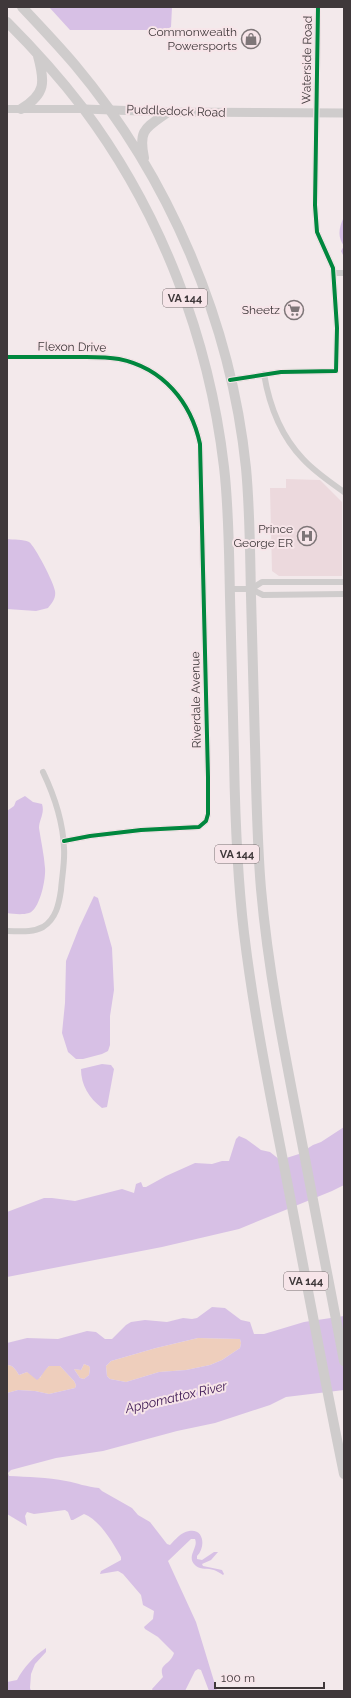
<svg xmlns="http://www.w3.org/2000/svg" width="351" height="1698" font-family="Raleway,sans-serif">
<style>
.built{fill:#ecd9dd}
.green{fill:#eecebc}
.water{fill:#d7c0e5;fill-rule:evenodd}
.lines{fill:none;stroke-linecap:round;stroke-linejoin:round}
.minor{stroke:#cfcccc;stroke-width:6}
.tertiary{stroke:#cfcccc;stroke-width:8}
.secondary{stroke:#cfcccc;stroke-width:9}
.primary{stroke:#cfcccc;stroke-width:10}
.cycleway-casing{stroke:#f7e5e9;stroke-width:6}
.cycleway{stroke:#00873e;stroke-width:4}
.labels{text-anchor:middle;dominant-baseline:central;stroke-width:4;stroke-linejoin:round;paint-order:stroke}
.shield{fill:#f7e5e9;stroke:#766c6e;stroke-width:1}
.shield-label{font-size:11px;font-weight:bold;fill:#3f383a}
.poi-label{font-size:12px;fill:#3f383a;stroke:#f7e5e9;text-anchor:end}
.street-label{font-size:12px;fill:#3f383a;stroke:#f7e5e9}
.water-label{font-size:13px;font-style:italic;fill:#391350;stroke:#f7e5e9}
</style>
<rect width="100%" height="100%" fill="#f3e9eb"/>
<path class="built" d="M286 479 320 480 342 502V576H279L272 571 270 488H286Z"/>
<path class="green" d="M198 1338 240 1339 241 1343 240 1348 222 1360 210 1365 186 1370 159 1372 126 1382 110 1379 107 1376 106 1366 111 1361 156 1348Z
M84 1364 89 1366 90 1368 89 1375 84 1379 80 1378 74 1369 81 1370Z
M7 1365C13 1365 16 1370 19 1375L27 1372 40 1378 44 1370 49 1366H60L74 1381 76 1385 75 1388 49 1394 35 1391 18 1390 7 1393Z"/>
<path class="water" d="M49 7H172L171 27 165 30H70Z
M344 217V257L341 251 344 246C337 237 339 227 344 217Z
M7 539C13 540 23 539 29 542 35 546 54 583 55 591 56 598 53 602 48 608L36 611 7 609Z
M25 796 33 802 42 804C45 813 39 820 39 828 41 841 44 855 45 868 46 879 40 909 29 913 22 915 14 914 7 913V811L14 806 16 801Z
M94 896 98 898 112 948 114 990 110 1016V1045L108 1051 102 1054 83 1059H76L68 1052 62 1033 65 1003 66 961 79 928Z
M102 1064 111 1065 114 1069 107 1107 102 1108C89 1098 81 1085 81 1069Z
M344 1127V1185L332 1191 239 1229 162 1247 7 1277V1212L44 1198H52L75 1201 122 1189 134 1193 136 1184 141 1182 143 1187H146L166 1176 195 1163 212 1164 222 1161H229L236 1139 239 1136 246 1139 261 1150 270 1152 280 1160 299 1154 313 1145 321 1142Z
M212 1307 225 1308 241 1320 250 1322 254 1334H264L304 1322 344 1316V1390L286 1397 270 1405 215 1423 177 1431 103 1451 56 1458 11 1470 8 1473 9 1476C28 1477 47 1477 66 1481 77 1483 87 1487 99 1488L102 1491 132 1508 138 1515 150 1522 167 1544 170 1545C175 1540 181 1532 189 1531 204 1528 206 1547 197 1556V1559L202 1560 214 1552H218L211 1560 202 1564 203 1566 222 1570 224 1574 223 1575C220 1573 217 1571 214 1570 208 1568 201 1570 196 1566 185 1557 199 1548 195 1539H191L168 1561 196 1622 217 1691H209L201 1670 198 1669 195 1671 185 1691H153L152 1689 163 1677C158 1663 170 1666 174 1653L158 1637 145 1629 144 1627 153 1619 154 1611 143 1605 141 1595 123 1574 118 1571 100 1574 101 1571 121 1560V1557C113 1543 100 1520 84 1514L73 1520H71L68 1512 65 1510 34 1514 27 1512 25 1516 27 1526 7 1514V1393L18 1390 35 1391 49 1394 75 1388 76 1385 74 1381 60 1366H49C44 1370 42 1377 37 1380L27 1372 19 1375C16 1370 13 1365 7 1365V1343L27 1338 58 1339 87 1331 96 1332 105 1339H112L126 1325 131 1322 145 1320 167 1322 183 1318 192 1319 197 1318ZM198 1338 240 1339 241 1343 240 1348 222 1360 210 1365 186 1370 159 1372 126 1382 110 1379 107 1376 106 1366 111 1361 156 1348ZM84 1364 89 1366 90 1368 89 1375 84 1379 80 1378 74 1369 81 1370Z
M46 1648V1652L35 1664 31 1674 30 1688 31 1691H7V1682L17 1680C23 1668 35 1655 46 1648Z"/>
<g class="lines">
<path class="minor" d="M333 273H344
M7 357C28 357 50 357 71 357 87 357 103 356 119 359 163 368 191 402 200 444L208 777V814L206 821 199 827 141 830 90 836 64 841
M264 374C269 404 281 436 303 459 315 472 330 482 344 492
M230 380 281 372 336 371 337 328 333 268 317 232 315 205 318 7
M230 589H251L262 582H344
M251 589 263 595 344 594
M7 931C19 931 32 933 43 927 56 919 59 904 61 890 62 876 65 862 64 848 63 822 54 795 43 772"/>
<path class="tertiary" d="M7 109H84"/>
<path class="secondary" d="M84 109 168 112 344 113"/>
<path class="primary" d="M22 7C40 26 58 45 75 65 169 177 231 322 246 468 250 510 250 553 251 596 253 658 254 720 256 782 257 818 258 854 261 889 268 968 283 1045 298 1122 314 1202 329 1282 344 1361
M7 22C34 49 60 78 83 108 161 212 209 338 224 467 229 510 229 553 230 597 231 650 233 704 234 757 235 816 237 874 244 933 254 1016 271 1099 287 1181 306 1279 324 1377 344 1474
M21 109C46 94 45 82 38 56
M144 158C138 129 146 128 168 112"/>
<g class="cycleway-casing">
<path id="cycleway" d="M7 357C28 357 50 357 71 357 87 357 103 356 119 359 163 368 191 402 200 444L208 777V814L206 821 199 827 141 830 90 836 64 841
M230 380 281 372 336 371 337 328 333 268 317 232 315 205 318 7"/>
</g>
<use href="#cycleway" class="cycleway"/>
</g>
<defs>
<g id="shop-ring" transform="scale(1)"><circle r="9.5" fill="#f7e5e9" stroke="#7e7678" stroke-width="1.5"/><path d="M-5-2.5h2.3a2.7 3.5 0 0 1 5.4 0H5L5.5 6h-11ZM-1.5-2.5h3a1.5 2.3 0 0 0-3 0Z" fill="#7e7678"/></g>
<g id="supermarket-ring" transform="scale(1)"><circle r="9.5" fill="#f7e5e9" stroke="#7e7678" stroke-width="1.5"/><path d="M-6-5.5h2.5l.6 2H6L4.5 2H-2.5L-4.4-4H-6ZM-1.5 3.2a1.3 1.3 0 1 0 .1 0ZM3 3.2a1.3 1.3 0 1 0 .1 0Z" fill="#7e7678"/></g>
<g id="hospital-ring" transform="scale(1)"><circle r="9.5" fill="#f7e5e9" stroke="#7e7678" stroke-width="1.5"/><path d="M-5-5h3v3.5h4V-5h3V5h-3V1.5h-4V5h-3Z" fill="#7e7678"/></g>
</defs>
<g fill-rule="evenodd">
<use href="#shop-ring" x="251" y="39"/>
<use href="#supermarket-ring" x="294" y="310"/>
<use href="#hospital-ring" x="307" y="536"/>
</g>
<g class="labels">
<g class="shield">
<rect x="163" y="289" width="44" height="18" rx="3"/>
<rect x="215" y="845" width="44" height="18" rx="3"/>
<rect x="284" y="1272" width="44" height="18" rx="3"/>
</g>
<g class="shield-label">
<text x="185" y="298">VA 144</text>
<text x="237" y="854">VA 144</text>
<text x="306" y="1281">VA 144</text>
</g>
<g class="poi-label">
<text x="237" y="32">Commonwealth<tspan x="237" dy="14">Powersports</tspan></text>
<text x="280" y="310">Sheetz</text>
<text x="293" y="529">Prince<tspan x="293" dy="14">George ER</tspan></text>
</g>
<g class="street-label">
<text transform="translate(307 60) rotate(-89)">Waterside Road</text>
<text transform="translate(176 111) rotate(2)">Puddledock Road</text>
<text transform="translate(72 347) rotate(1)">Flexon Drive</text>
<text transform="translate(196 700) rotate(-91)">Riverdale Avenue</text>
</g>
<g class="water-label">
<text transform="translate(176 1397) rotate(-13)">Appomattox River</text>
</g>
</g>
<rect width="351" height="1698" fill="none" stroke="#3f383a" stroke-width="16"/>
<path d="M215 1682v6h109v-6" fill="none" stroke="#3f383a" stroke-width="2"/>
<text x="221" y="1682" font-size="12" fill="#3f383a" stroke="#f7e5e9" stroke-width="3" paint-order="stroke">100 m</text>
</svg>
